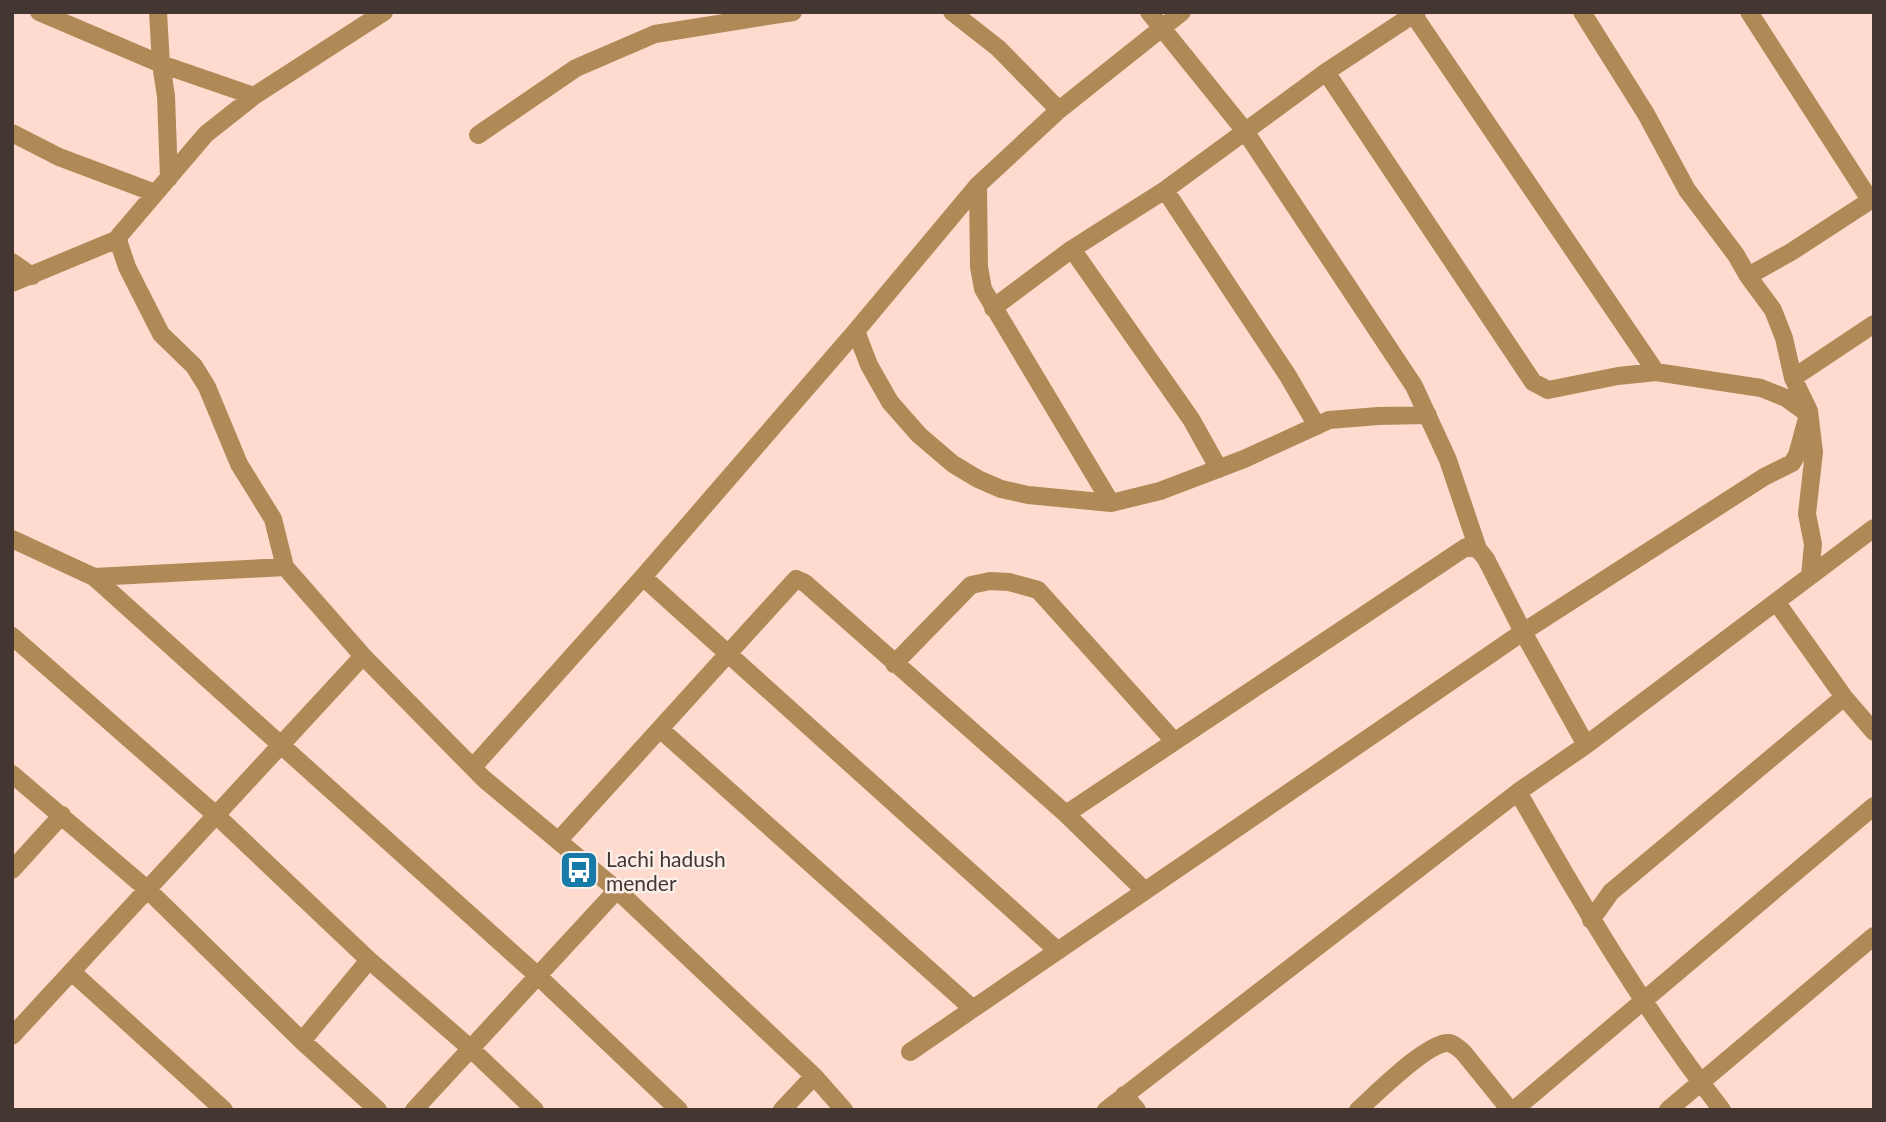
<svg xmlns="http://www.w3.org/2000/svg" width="1886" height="1122" font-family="Lato,sans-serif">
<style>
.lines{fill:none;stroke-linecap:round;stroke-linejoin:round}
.minor{stroke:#af8a57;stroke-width:18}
.labels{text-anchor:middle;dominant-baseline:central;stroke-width:5;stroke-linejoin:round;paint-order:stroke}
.poi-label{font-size:21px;fill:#443631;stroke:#fceee8;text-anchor:start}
</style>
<rect width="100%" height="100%" fill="#fedbce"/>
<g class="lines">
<path class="minor" d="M39 12 161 64 254 96
M158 12 161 64 166 96 169 178
M384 12 254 96 206 134 119 236V243L127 267 161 334 194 366 207 387 239 464 273 519 285 567 363 656 484 779 617 890 814 1076 844 1110
M952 12 998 48 1059 110
M1149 12 1245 131 1414 386 1448 460 1478 549
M1582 12 1646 114 1687 190 1736 255 1748 276
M1749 12 1870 200
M1413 14 1656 372
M1326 72 1533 382 1548 390 1618 376 1656 372 1761 388 1786 398 1808 414
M12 133 59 157 155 193
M478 135 576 68 655 34 793 12
M978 185 979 267 983 289 1111 503
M1165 190 1288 376 1317 426
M1072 249 1191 419 1219 469
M12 262 32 276
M12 283 118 239
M993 308 1072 249 1165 190 1326 72 1417 12
M856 331 869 365 890 402 919 435 953 464 978 479 1001 489 1028 495 1111 503 1160 491 1244 459 1329 420 1378 416 1428 415
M1793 378 1874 324
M12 539 94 577 285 567
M1810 576 1813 544 1807 514 1814 452 1809 411 1793 378 1784 338 1773 310 1748 276 1791 252 1874 198
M94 577 538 976 679 1110
M643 577 1058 951
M1777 603 1844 697 1874 732
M12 636 217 816 369 960 470 1048 535 1110
M894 664 971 585 990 581 1009 582 1038 590 1174 741
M660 729 973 1009
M473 767 643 577 856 331 978 185 1059 110 1182 12
M12 774 148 890 302 1041 378 1110
M1518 792C1580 902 1644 1010 1722 1110
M1066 814 1466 547 1478 549 1486 559 1523 632 1586 745
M558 841 796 579 805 583 1066 814 1145 891
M12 870 62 815
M1591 920 1611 892 1844 697
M72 972 224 1110
M12 1036 363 656
M302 1041 369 960
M910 1052 1523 632 1764 477 1792 463 1797 455 1809 411
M1124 1095 1137 1110
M414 1110 617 890
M782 1110 814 1076
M1106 1110 1518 792 1586 745 1874 528
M1358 1110C1375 1095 1428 1041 1449 1043 1455 1044 1459 1049 1463 1052L1510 1110
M1514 1110 1874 806
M1668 1110 1874 936"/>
</g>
<defs>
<g id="bus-square" transform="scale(2.0125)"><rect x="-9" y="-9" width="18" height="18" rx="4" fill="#187ba7" stroke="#fceee8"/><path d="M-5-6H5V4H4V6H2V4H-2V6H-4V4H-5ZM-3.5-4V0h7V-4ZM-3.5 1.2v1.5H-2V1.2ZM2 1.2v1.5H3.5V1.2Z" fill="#fff"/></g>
</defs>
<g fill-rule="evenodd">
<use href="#bus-square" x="579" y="870"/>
</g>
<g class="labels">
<g class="poi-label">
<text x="606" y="858">Lachi hadush<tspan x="606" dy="24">mender</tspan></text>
</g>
</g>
<rect width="1886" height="1122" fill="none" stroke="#443631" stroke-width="28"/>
</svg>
